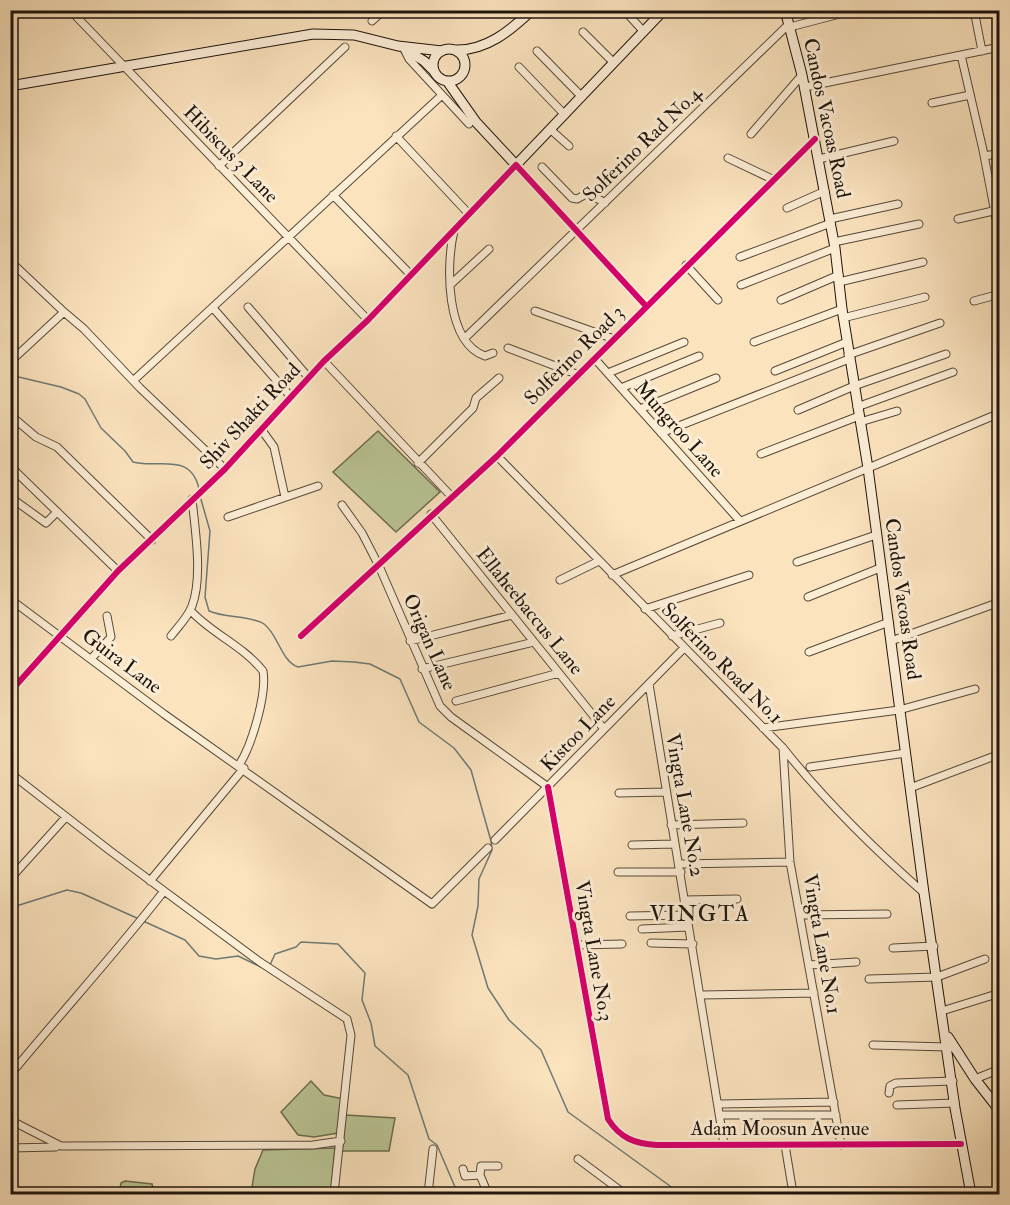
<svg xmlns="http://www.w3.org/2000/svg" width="1010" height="1205" font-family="'IM FELL Double Pica',serif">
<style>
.green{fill:#bac595;stroke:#6c6c50;stroke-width:1.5}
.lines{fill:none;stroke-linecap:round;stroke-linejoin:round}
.stream{stroke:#6d7974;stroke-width:1.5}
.street-casing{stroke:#554838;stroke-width:9}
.secondary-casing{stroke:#1e140c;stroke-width:11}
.street{stroke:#fcedd5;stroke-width:7}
.secondary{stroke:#fcedd5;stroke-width:9}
.cycleway-casing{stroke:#fcedd5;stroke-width:10}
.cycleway{stroke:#d6006c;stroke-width:6}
.labels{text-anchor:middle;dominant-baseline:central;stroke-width:6;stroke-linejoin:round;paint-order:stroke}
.street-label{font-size:20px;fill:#1e140c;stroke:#fcedd5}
.quarter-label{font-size:22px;letter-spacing:1.5px;fill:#1e140c;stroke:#fcedd5}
</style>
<rect width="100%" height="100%" fill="#fbe3be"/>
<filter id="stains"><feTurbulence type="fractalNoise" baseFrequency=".00333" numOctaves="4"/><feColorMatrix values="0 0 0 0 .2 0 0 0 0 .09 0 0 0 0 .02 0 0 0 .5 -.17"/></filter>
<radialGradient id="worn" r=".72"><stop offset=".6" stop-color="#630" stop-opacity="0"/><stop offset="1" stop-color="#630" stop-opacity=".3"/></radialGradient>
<path class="green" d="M378 431 440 492 396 532 333 472Z
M311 1081 324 1095 344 1099 338 1133 314 1137 298 1135 281 1112Z
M346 1115 395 1118 389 1151H342Z
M335 1148 331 1194H275L252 1187 255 1169 263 1150Z
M125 1181 152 1184 155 1194H119L121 1183Z"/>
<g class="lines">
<path class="stream" d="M10 375 61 387 79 394 85 399 101 428 125 451 133 462C157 469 191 451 199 489
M200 496 210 531 205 597 209 611C224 618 253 616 264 624 278 634 281 661 298 667L332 661 354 662 370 664 400 679 419 722 454 748 471 770 491 841 492 850 479 879 478 906 472 935 488 988 509 1020 541 1050 568 1112 681 1194
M10 908 67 890 81 893 139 919
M143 921 185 940 199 956 216 959 238 956 263 968
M270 965 275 954 296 947 301 942 338 944 365 973 362 1000 371 1023 375 1046 408 1075 429 1139 437 1145 458 1194"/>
<g class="street-casing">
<path id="street" d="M70 10 368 320
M624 10 644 32
M974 10 982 51
M372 21 384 10
M790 27 855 10
M583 32 614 63
M404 49 409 59 469 124
M537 51 582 97
M961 55 983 150 1000 239
M519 67 565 115
M805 87 1000 47
M932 103 970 95
M551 130 569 146
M751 134 802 75
M396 136 468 213
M985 156 1000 153
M728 158 772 179
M819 159 894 141
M219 166 345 47
M542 167 572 198 577 199 588 193 605 203
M333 195 411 275
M787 208 825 191
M830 219 898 204
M958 219 993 211
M454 231C446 264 445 342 485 356L493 353
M834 242 919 224
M740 257 831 223
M10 261 64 312
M686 265 718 300
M839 282 923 262
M450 285 489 249
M741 285 835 248
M781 300 839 275
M974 301 1000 294
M248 307 309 378
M213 308 291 397
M535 311 614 339
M843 318 925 297
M465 338 789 24
M754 342 842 309
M508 348 579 375
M848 355 940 323
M595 359 740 521
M324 361 451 496
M10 362 64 312 84 329 140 388 225 469
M775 371 847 342
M608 373 684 342
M134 380 442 95
M621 388 699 356
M857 407 953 372
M640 409 716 378
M798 410 854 386 946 354
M10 415 36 437 57 447 152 540
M860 422 897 411
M261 429 274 447 285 497
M661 433 849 359
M761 454 859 416
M497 456 783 748C826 802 873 848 924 893
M418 463 473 408 476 398 499 378
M12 468 118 571
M10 497 46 523 57 512
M342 505 362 533 379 566 440 706 451 717 548 787
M431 514 604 729
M228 517 318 486
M797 562 876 535
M612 575 1000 413
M560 580 597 562
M808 597 880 568
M10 599 164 714 432 904 488 848
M645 609 749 575
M190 610C212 634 242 645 263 671 267 694 252 745 239 765
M171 636C178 627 188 617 192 606 203 577 195 529 192 499
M301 636 497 456 815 139
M672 636 720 623
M410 641 512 615
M891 641 1000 602
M809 652 889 622
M91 659 111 637 107 616
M422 669 534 642
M649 684 724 1144
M10 692 118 571 225 469 324 361 368 320 516 165 646 306
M456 701 559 673
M763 728 899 710 975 689
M783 748 790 862 841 1145
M810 767 906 753
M10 773 109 850 260 962 347 1019 351 1035 334 1194
M548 787 608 1119C620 1138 635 1144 657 1145L961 1144
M910 788 1000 754
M619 793 666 792
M671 825 743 823
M495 840 684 648
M632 845 674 844
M679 864 790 862
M618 872H681
M10 879 66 817
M150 881 244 768
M684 900 737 899
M800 915 887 914
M630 916 686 915
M642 929 688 927
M651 943 693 944
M577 945 622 944
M893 948 934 946
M809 965 856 962
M869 979 937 977 985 959
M701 995 814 993
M942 1011 1000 993
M873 1045 948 1047
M10 1075C61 1013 115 954 164 891
M975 1079 1000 1069
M889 1093 890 1086 896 1083 953 1081
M720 1104 834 1102
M897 1105 955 1103
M722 1115H836
M10 1120 61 1146 313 1145 341 1141
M785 1145 792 1187
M10 1148 56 1147
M578 1159 625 1194
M463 1169 465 1176 480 1175 488 1194
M480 1175 481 1166H498
M428 1194 433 1149"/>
</g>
<g class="secondary-casing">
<path id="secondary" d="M785 10 802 75 835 248 842 309 868 468 924 893 955 1108 971 1194
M433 65a16 16 0 1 1 32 0a16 16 0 1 1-32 0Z
M406 50 424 61 434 71
M455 50C486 51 510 31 532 10
M447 81 476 122 516 165 664 10
M10 86 313 34 354 35 398 46 442 51
M948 1037 975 1079 1000 1111"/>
</g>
<use href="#street" class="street"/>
<use href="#secondary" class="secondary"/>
<g class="cycleway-casing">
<path id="cycleway" d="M301 636 497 456 815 139
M10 692 118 571 225 469 324 361 368 320 516 165 646 306
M548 787 608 1119C620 1138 635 1144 657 1145L961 1144"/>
</g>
<use href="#cycleway" class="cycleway"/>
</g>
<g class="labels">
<g class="street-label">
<text transform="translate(827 118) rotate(78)">Candos Vacoas Road</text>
<text transform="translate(642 144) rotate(-44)">Solferino Rad No.4</text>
<text transform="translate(231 154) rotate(46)">Hibiscus 3 Lane</text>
<text transform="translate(574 355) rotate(-45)">Solferino Road 3</text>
<text transform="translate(250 416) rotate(-47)">Shiv Shakti Road</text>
<text transform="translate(679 429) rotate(48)">Mungroo Lane</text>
<text transform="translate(903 599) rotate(82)">Candos Vacoas Road</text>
<text transform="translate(530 611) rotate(51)">Ellaheebaccus Lane</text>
<text transform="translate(430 642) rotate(66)">Origan Lane</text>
<text transform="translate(122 661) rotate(37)">Guira Lane</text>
<text transform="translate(722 663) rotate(45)">Solferino Road No.1</text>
<text transform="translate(578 733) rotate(-46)">Kistoo Lane</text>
<text transform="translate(685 805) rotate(80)">Vingta Lane No.2</text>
<text transform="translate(822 944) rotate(80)">Vingta Lane No.1</text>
<text transform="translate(594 951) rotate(80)">Vingta Lane No.3</text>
<text x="780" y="1128">Adam Moosun Avenue</text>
</g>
<g class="quarter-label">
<text x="700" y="914">VINGTA</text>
</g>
</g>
<rect width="1010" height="1205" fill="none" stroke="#fbe3be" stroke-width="36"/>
<rect x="12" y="12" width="986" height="1181" fill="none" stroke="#1e140c" stroke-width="3"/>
<rect x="18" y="18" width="974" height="1169" fill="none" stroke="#1e140c" stroke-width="1.5"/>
<rect width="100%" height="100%" filter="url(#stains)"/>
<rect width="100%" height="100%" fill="url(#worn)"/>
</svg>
